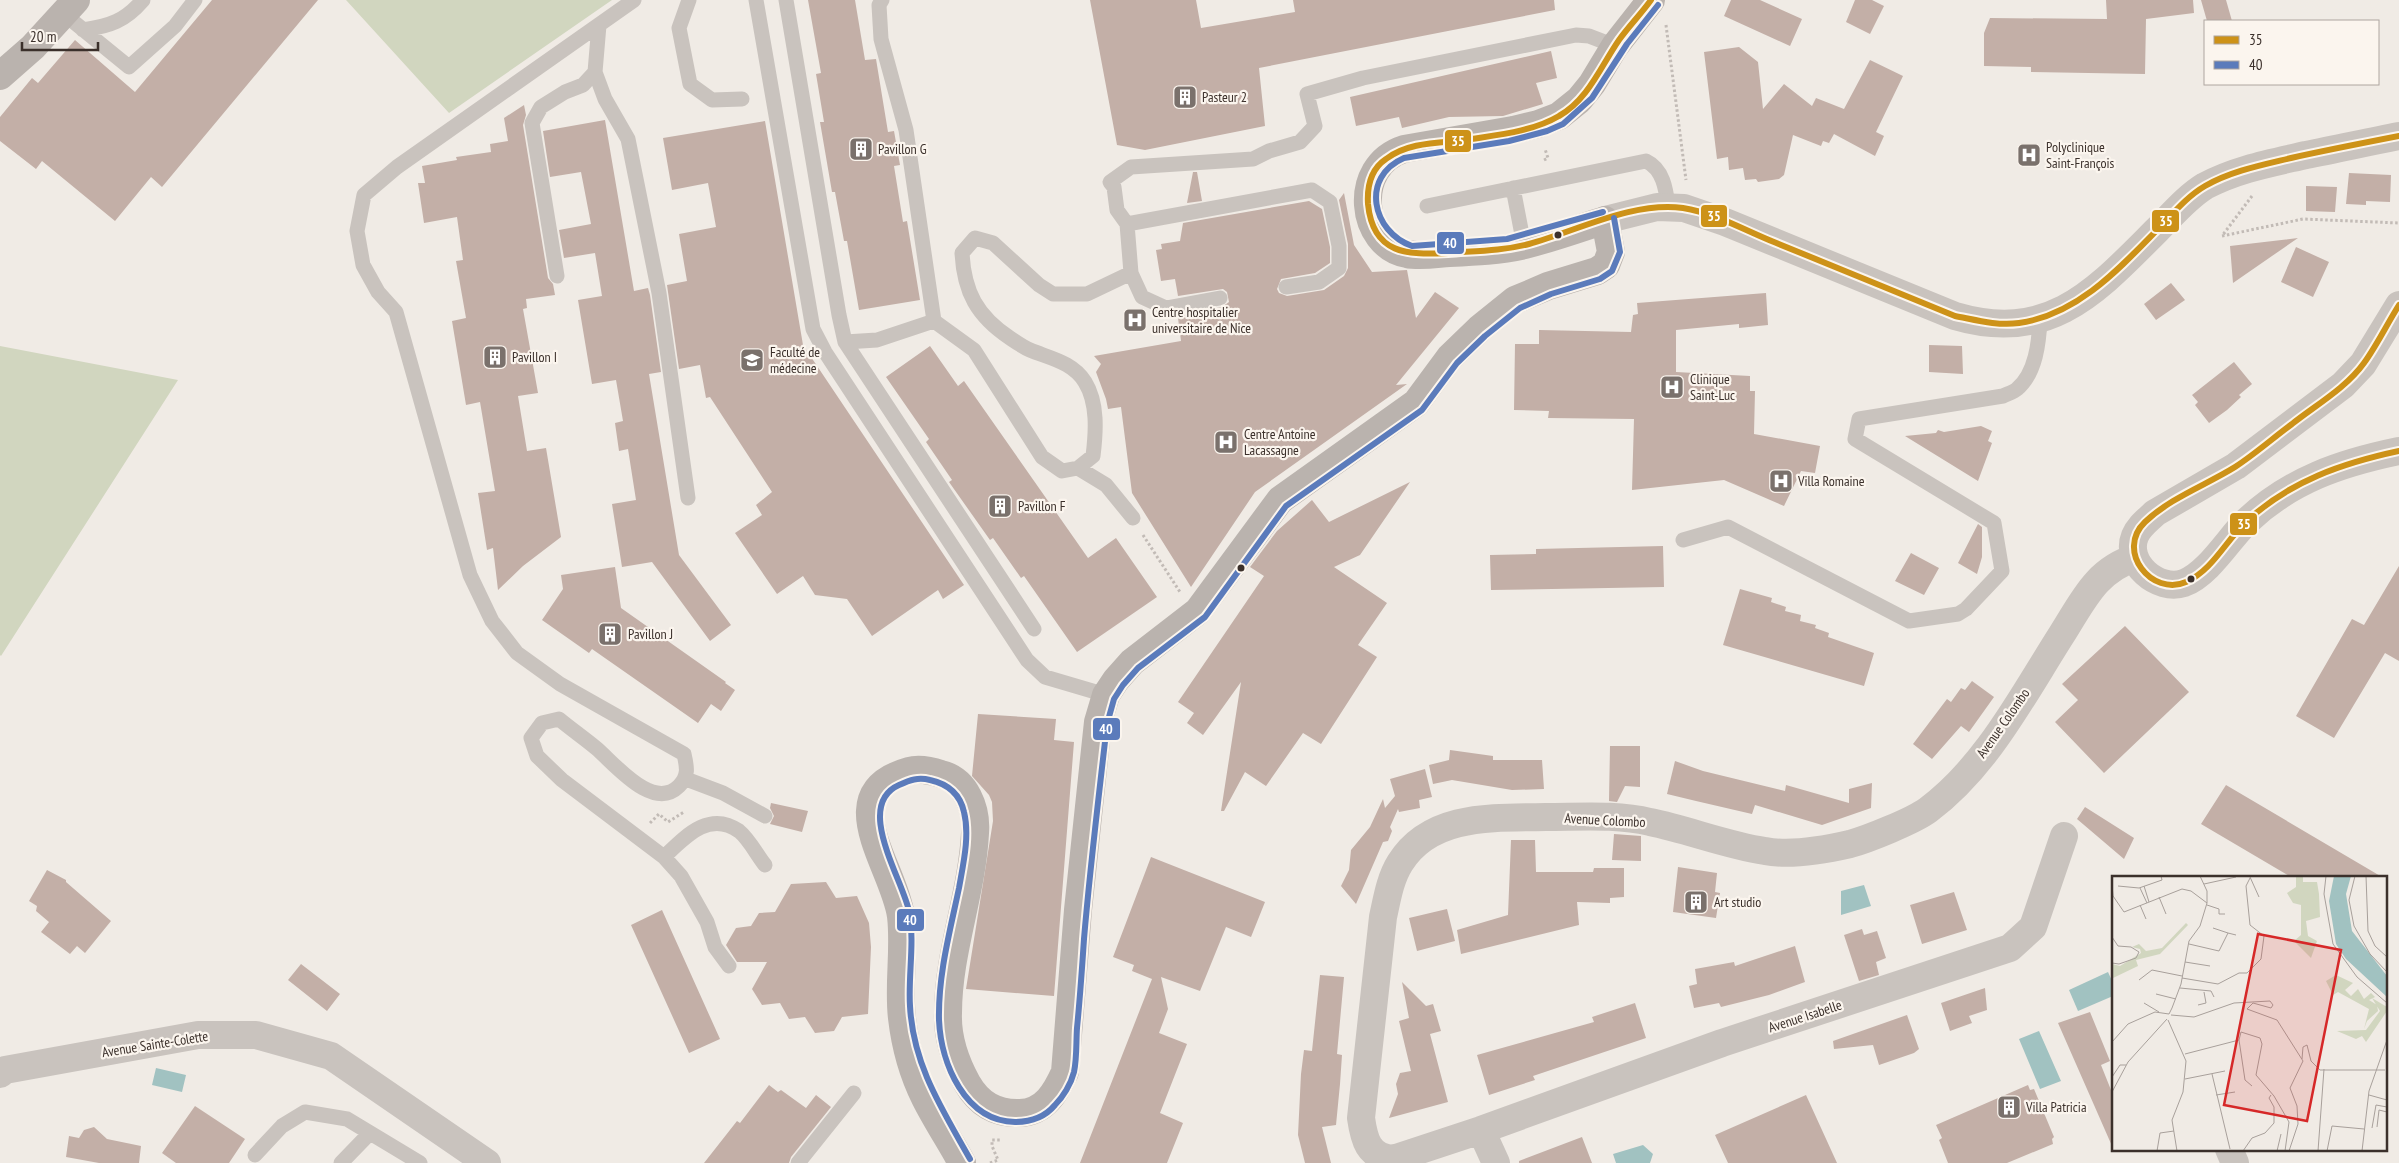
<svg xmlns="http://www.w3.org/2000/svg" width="2399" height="1163" font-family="'PT Sans Narrow',sans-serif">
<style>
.green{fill:#d1d6bf}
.water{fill:#a1c2c1}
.building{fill:#c3afa7}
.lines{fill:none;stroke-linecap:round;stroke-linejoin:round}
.path{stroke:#c2bbb6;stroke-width:3;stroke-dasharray:2.5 2.5;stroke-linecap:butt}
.lane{stroke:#c9c3be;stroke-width:15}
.street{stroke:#c9c3be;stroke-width:28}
.secondary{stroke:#bab3ae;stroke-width:28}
.bus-1-casing{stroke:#fbf5ee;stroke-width:10}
.bus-2-casing{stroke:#fbf5ee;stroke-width:10}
.bus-1{stroke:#cd9218;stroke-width:6}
.bus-2{stroke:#5b7bbb;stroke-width:6}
.bus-dot{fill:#3b302b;stroke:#fbf5ee;stroke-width:2}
.labels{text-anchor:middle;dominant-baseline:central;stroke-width:4.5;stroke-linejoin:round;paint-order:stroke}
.poi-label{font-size:14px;fill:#3b302b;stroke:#fbf5ee;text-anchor:start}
.street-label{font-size:14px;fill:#3b302b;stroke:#fbf5ee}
.inset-road{fill:none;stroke:#a8a09b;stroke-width:1}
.view{fill:#d62828;fill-opacity:0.15;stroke:#d62828;stroke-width:2.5}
.inset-edge{fill:none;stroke:#3b302b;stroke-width:2.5}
.line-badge{stroke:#fbf5ee;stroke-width:2}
.badge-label{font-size:14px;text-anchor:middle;font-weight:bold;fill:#fff}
</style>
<rect width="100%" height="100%" fill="#f0ebe5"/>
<path class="green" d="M346 0H612L449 113Z
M0 346 178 380 1 656 0 655Z"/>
<path class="water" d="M1864 885 1871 906 1841 915V891Z
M2108 972 2113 983V996L2078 1011 2069 990Z
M2039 1031 2061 1081 2040 1089 2019 1039Z
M156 1068 186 1075 182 1092 152 1085Z
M1643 1145 1653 1154 1650 1163H1616L1613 1154Z"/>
<path class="building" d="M212 0H318L162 187 151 177 115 221 42 161 36 169 0 141V117L32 78 38 83 75 40 135 92Z
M808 0H855L865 60 876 59 888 132 894 131 900 165 894 166 903 222 907 221 920 300 859 310 847 241H844L835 192H832L820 122H824L816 74 821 73Z
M1090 0H1196L1201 28 1295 12 1293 0H1554L1555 10 1259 68 1265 126 1145 150 1117 145Z
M1731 0H1760L1802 19 1790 46 1724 16Z
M1855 0H1872L1884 6 1870 34 1846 22Z
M2106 0H2193L2194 13 2146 19 2145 74 2031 72V67L1984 66V33L1990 18 2107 19Z
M2201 0H2226L2232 21H2207Z
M1739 47 1758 62 1763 109 1784 84 1812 106 1816 98 1844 109 1870 60 1903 76 1876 132 1884 136 1875 156 1834 134 1829 143 1823 141 1821 146 1793 135 1784 175 1779 179 1758 182 1756 179 1745 180 1743 168 1729 170 1728 157 1717 159 1704 52Z
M1551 51 1557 78 1536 83 1543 104 1503 116 1449 117 1402 128 1399 117 1356 126 1350 97Z
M524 105 526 115 523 125 548 278 553 284 555 295 526 299 527 308 523 309 538 393 518 396 527 451 546 448 561 537 523 566 498 590 493 548 487 550 478 493 495 491 480 402 466 405 452 321 466 318 456 261 463 260 457 217 424 223 418 183H425L422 166 457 160 456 157 491 152 490 144 508 141 504 118Z
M605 120 634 291 648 288 650 295 661 372 649 374 679 555 731 625 710 641 652 562 622 567 612 504 636 500 628 449 619 451 615 423 623 421 616 380 592 384 578 300 602 296 595 253 564 258 559 230 591 224 581 172 550 177 543 131Z
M765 121 803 345 964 585 943 599 938 590 872 636 847 599 815 595 803 576 777 594 735 533 762 515 756 505 772 492 710 397 706 398 700 365 679 369 667 285 687 281 679 234 716 227 708 183 672 190 663 138Z
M1193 172H1197L1202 201 1187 203Z
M2349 173 2391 175 2390 202 2366 201V205L2346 204Z
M2306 186 2337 187 2335 212 2306 211Z
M1344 193 1354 245 1372 272 1407 270 1416 318 1435 292 1459 308 1396 385 1407 384 1255 492 1191 587 1132 493 1121 407 1108 409 1106 399 1096 372 1101 364 1094 356 1181 341 1178 318 1181 317V315L1222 307 1229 302 1227 292 1223 289 1178 296 1175 279 1161 281 1156 250 1162 249 1161 244 1180 241 1183 223 1309 201 1322 209 1330 247V263L1315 273 1281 279 1277 289 1279 293 1287 296 1324 290 1344 276 1348 268V244L1339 200Z
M2298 238 2233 283 2230 246Z
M2296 247 2329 262 2313 297 2281 282Z
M2171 283 2185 300 2156 320 2144 304Z
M1766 293 1768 325 1739 328V324L1676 330V372L1750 376V391H1755L1754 434 1820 446 1815 473 1801 471 1784 506 1724 480 1632 490 1634 419 1548 418 1549 411 1514 410 1515 344H1539V330L1631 332 1633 315 1638 314 1637 303Z
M1929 345 1962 346 1963 374 1929 372Z
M930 346 958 386 964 381 1088 558 1116 538 1157 597 1077 652 1024 576 1021 578 993 538 990 540 949 482 952 480 926 442 929 439 886 377Z
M2234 362 2252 384 2239 395 2241 397 2227 410 2209 423 2195 405 2198 402 2192 395Z
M1981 426 1992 431 1988 441 1992 443 1978 481 1905 436 1936 433 1938 430 1944 432Z
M1410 482 1360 555 1334 567 1387 603 1358 645 1377 657 1321 744 1303 733 1266 786 1245 772 1224 811H1221L1241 682 1203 735 1187 723 1194 713 1178 702 1264 576 1250 567 1277 531 1312 500 1329 522Z
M1978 524 1982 527V557L1977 574 1958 563Z
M1663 546 1664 587 1491 590 1490 555 1536 554V549Z
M1911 553 1939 568 1924 595 1895 581Z
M2399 566V661L2385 653 2334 738 2296 716 2352 619 2364 625Z
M615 567 621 608 726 682 725 683 735 690 721 711 711 704 698 723 592 649 589 653 542 620 563 589 561 575Z
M1740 589 1772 598 1771 602 1786 607 1785 611 1801 615 1800 621 1816 625 1815 628 1829 633 1828 637 1874 653 1864 686 1723 645Z
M2125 626 2189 692 2104 773 2055 722 2078 700 2062 684Z
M1972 681 1994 697 1969 732 1961 726 1932 759 1913 744 1947 699 1951 702 1961 688 1965 690Z
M978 714 1056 719 1054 740 1074 742 1054 996 966 989 993 821 992 802 989 795 972 776Z
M1610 746H1640V787L1625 786 1617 802 1609 801Z
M1450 750 1493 756V760H1542L1544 789 1512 790 1452 780 1433 784 1429 765 1449 760Z
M1675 761 1703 771 1785 791 1786 785 1849 803V789L1872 783 1871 808 1822 825 1755 805 1752 814 1696 801 1667 794Z
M1425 769 1432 797 1419 800 1420 808 1399 812 1398 809 1390 827 1392 831 1388 841 1383 842 1356 904 1341 886 1349 870 1351 850 1370 827 1383 799 1385 808 1395 796 1390 779Z
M2226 785 2382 877H2291L2201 824Z
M771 803 808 811 802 832 770 824 774 816 770 808Z
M2085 807 2134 838 2124 859 2077 819Z
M1614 834 1641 836V861L1612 860Z
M1511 840H1535L1536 872H1593L1594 868H1624V897L1610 898V903L1577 902 1579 925 1461 954 1457 930 1508 915Z
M1151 857 1265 902 1251 937 1226 927 1200 991 1161 977 1168 1009 1159 1033 1187 1044 1160 1113 1183 1123 1167 1163H1080L1152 979 1132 971 1134 965 1113 957Z
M1678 867 1717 873 1715 892 1720 893 1716 918 1673 912Z
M47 870 66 880V882L111 921 85 953 77 946 70 954 41 932 49 922 36 911 37 906 29 901Z
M826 882 836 898 857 896 869 923 871 947 868 1014 842 1017 834 1031 815 1033 805 1017 789 1019 780 1003 762 1005 752 989 767 962H737L726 945 736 928 751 926 759 913 775 912 791 884Z
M1954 892 1967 930 1922 944 1910 905Z
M1447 909 1455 941 1417 951 1409 918Z
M662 910 720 1039 689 1053 631 925Z
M1862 929 1864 935 1877 931 1886 958 1876 962 1879 975 1859 981 1844 935Z
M1795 946 1805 982 1769 995 1721 1007 1719 1003 1694 1008 1689 986 1697 984 1695 969 1734 962 1735 966Z
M301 964 340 994 327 1011 288 980Z
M1320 975 1344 977 1337 1054 1342 1055 1340 1084 1336 1125 1322 1127 1331 1163H1305L1298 1135 1301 1074 1304 1050 1312 1051Z
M1402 982 1426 1006 1433 1004 1441 1031 1430 1034 1448 1102 1389 1118 1398 1094 1396 1084 1400 1073 1411 1071 1399 1021 1409 1018Z
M1985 988 1987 1010 1969 1016 1972 1023 1950 1031 1941 1003Z
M1635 1003 1646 1038 1533 1076 1535 1080 1489 1095 1477 1055 1594 1022 1592 1017Z
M2090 1012 2110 1061 2101 1065 2113 1095 2112 1146 2058 1023Z
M1907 1015 1919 1049 1914 1053 1879 1065 1873 1045 1834 1049 1833 1041Z
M769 1085 778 1092 781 1090 806 1108 816 1095 831 1107 791 1157 789 1163H704L737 1121 740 1123Z
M2028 1085 2030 1090 2034 1089 2054 1137 2052 1139 2053 1144 2007 1163H1948L1939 1140 1942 1138 1936 1125Z
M1806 1095 1837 1163H1728L1715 1135Z
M195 1106 245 1139 229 1163H176L162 1153Z
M94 1127 107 1139 141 1146 139 1163H99L66 1157 69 1136 79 1138 84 1130Z
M1582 1137 1592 1163H1519V1161Z"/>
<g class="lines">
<path class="path" d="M1666 25 1686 180
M1544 160 1548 158 1545 149
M2252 196 2222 236 2303 219 2399 223
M1143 535 1180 592
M650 823 659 814 668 822 684 812
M990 1163 998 1160 992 1146V1140H1000"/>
<path class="lane" d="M634 0 397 167 364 195 357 231 363 265 378 292 396 312 470 575 492 621 517 653 560 684 684 754C687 767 689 776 679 786 653 812 615 764 596 748 584 738 571 729 559 719L542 723 531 738 537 756 562 780 664 857C685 837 709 810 739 831 749 839 757 855 765 865
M689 0 679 28 690 84 712 100 742 99
M756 0 813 329 825 352 1027 660 1045 677 1106 695
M786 0 839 315 845 342 877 340 934 321 974 350 1042 457 1062 471 1078 468 1093 456C1096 432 1098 403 1085 382 1073 362 1049 358 1030 350 1023 347 1016 342 1010 338 977 316 964 292 962 253L975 238 993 243 1039 285 1053 294H1087L1131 273 1127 224 1117 210 1114 187 1110 182 1131 167 1253 159 1269 151 1300 142 1315 126 1307 94 1363 78 1576 35 1589 36 1615 46
M882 0 879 5 881 39 906 130 934 321
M64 14 129 67 175 26 195 0
M83 30C110 26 125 21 143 0
M595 72 605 99 628 139 659 293 688 498
M1513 188 1524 245
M1427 206 1646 161C1663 169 1666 189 1668 206
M1127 224 1312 190 1330 202 1339 246V268L1319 282 1286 287
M1131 273 1142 297 1166 308 1220 298
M557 276 532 123 541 107 565 92 583 85 595 72 599 25
M845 342 1034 629
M1078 468 1106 485 1133 518
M1683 540 1728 527 1909 621 1958 614 1966 609 2002 571 1994 523 1855 439 1859 419 2003 396C2007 394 2014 392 2017 389 2036 373 2039 342 2040 319
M686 779 723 793 765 816
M664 857 681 876 707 922 715 947 729 966
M255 1155 282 1126 305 1112 347 1119 420 1163
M341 1163 370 1133
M798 1163 854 1093"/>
<path class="street" d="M1605 220 1657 207 1684 208 1725 222 1955 316C2050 344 2096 291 2157 230 2172 215 2187 197 2205 186 2237 169 2271 163 2306 155 2337 149 2368 142 2399 136
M2399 305 2363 364 2343 385 2236 466 2155 513C2148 520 2139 526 2135 536 2124 563 2158 592 2184 583 2208 574 2228 540 2246 522 2290 480 2341 463 2399 451
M0 1074 5 1070 198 1035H256L331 1056 487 1163
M1481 1130 1722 1043 2010 948 2033 927 2064 836
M2229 1149 2235 1163
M1496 1163 1481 1130 1393 1159C1368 1157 1364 1139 1361 1118L1383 917C1387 899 1390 879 1400 863 1431 813 1495 818 1546 817 1580 817 1617 814 1650 822 1689 830 1726 845 1765 851 1791 856 1824 850 1850 844 1868 839 1913 821 1928 810 1987 766 2023 695 2062 634 2083 601 2096 570 2135 558"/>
<path class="secondary" d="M0 76 33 47 76 0
M962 1163C950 1141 936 1120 925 1098 913 1074 905 1044 902 1018 898 984 905 950 901 916 894 866 830 793 909 771 919 768 932 771 941 774 966 780 977 809 975 833 972 894 948 952 948 1013 947 1038 955 1061 967 1083 979 1104 996 1114 1020 1113 1045 1112 1056 1092 1065 1072L1078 910 1098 722 1106 695 1116 680 1132 662 1198 611 1280 500 1416 403 1450 357 1479 329 1515 300 1548 286 1597 271 1606 265 1611 252 1605 220C1578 229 1552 238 1525 245 1500 251 1474 252 1449 253 1436 254 1420 257 1407 254 1360 246 1351 166 1404 149L1513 130 1538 124 1559 116 1579 100 1592 84 1615 46 1651 0"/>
<g class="bus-1-casing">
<path id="bus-1" d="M1651 0C1641 14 1629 26 1619 40 1601 66 1588 100 1559 116 1532 132 1496 135 1465 140 1439 143 1408 142 1386 159 1371 169 1367 187 1368 204 1373 255 1408 255 1448 253 1475 251 1502 251 1529 244 1577 231 1633 201 1683 208 1715 213 1744 230 1774 242 1834 267 1895 291 1955 316 1976 320 1997 326 2019 323 2077 315 2119 269 2158 229 2172 215 2186 197 2205 186 2231 171 2262 165 2291 158 2327 150 2363 143 2399 136
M2399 305C2387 324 2377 345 2364 363 2346 388 2316 405 2292 424 2273 438 2255 454 2235 467 2206 485 2170 498 2145 522 2115 551 2152 597 2186 582 2213 570 2226 540 2247 521 2290 481 2343 463 2399 451"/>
</g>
<g class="bus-2-casing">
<path id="bus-2" d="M1603 212 1507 239 1412 246C1372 232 1360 177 1404 158L1509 141 1547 131 1563 124 1592 98 1627 44 1658 5
M970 1159C942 1109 913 1065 910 1006 908 975 915 942 909 911 902 878 854 805 899 785 910 780 918 777 930 780 948 784 960 794 964 812 970 836 963 865 959 888 950 931 938 975 939 1020 941 1064 965 1121 1015 1122 1031 1122 1045 1117 1055 1105 1063 1097 1071 1084 1074 1072 1077 1058 1076 1042 1077 1028 1080 998 1082 969 1084 939 1090 867 1099 795 1107 724L1114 699 1123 685 1138 668 1205 617 1286 506 1422 410 1457 363 1485 336 1520 308 1551 294 1600 279 1612 271 1620 252 1614 218"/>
</g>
<use href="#bus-1" class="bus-1"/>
<use href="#bus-2" class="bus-2"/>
</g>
<defs>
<g id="building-square" transform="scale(1.25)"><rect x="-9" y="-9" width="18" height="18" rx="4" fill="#7a716c" stroke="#fbf5ee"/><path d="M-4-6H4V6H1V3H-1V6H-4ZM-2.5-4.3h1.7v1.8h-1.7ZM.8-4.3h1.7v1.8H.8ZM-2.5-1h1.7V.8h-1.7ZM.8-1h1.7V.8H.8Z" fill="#fff"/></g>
<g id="hospital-square" transform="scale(1.25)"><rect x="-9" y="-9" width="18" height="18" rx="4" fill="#7a716c" stroke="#fbf5ee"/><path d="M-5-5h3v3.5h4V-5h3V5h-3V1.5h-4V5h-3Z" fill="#fff"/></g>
<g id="university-square" transform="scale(1.25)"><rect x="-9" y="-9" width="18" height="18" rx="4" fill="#7a716c" stroke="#fbf5ee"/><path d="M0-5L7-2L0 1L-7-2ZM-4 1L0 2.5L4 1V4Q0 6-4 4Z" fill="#fff"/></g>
</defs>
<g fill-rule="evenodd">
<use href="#building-square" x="1185" y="97"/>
<use href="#building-square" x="861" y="149"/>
<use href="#hospital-square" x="2029" y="155"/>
<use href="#hospital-square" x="1135" y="320"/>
<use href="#building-square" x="495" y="357"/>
<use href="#university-square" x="752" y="360"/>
<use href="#hospital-square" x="1672" y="387"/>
<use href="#hospital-square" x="1226" y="442"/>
<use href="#hospital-square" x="1781" y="481"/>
<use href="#building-square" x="1000" y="506"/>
<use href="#building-square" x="610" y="634"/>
<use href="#building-square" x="1696" y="902"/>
<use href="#building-square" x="2009" y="1107"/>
</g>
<g class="bus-dot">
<circle cx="1558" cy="235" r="4.5"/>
<circle cx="1241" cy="568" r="4.5"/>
<circle cx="2191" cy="579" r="4.5"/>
</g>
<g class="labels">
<g class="poi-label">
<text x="1202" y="97">Pasteur 2</text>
<text x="2046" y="147">Polyclinique<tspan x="2046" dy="16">Saint-François</tspan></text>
<text x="878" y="149">Pavillon G</text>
<text x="1152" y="312">Centre hospitalier<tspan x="1152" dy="16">universitaire de Nice</tspan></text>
<text x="770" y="352">Faculté de<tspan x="770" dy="16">médecine</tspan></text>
<text x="512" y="357">Pavillon I</text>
<text x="1690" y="379">Clinique<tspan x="1690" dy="16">Saint-Luc</tspan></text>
<text x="1244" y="434">Centre Antoine<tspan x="1244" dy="16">Lacassagne</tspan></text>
<text x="1798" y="481">Villa Romaine</text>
<text x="1018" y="506">Pavillon F</text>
<text x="628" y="634">Pavillon J</text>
<text x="1714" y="902">Art studio</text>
<text x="2026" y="1107">Villa Patricia</text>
</g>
<g class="street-label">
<text transform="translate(2003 723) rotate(-55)">Avenue Colombo</text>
<text transform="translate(1605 820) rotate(3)">Avenue Colombo</text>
<text transform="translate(1805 1016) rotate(-18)">Avenue Isabelle</text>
<text transform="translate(155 1044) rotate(-9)">Avenue Sainte-Colette</text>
</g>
</g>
<g transform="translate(2112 876)">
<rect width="275" height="275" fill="#f0ebe5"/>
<path d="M184 0H191V6H205L207 18 208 41 194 45 196 60 205 65 199 82 182 65 189 59V29L181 27 175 17 184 11ZM74 47 76 49 48 78 24 84 26 90 1 102 0 88 8 90 29 77 28 73 20 71 27 68 34 75 50 72ZM224 99 241 107 233 114 239 120 246 113 252 123 259 117 263 121 257 124 265 129 266 135 255 145 252 153 257 133 226 116 221 119 214 105ZM260 122 275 131V135L254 166 250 160 244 163 225 155 254 154 268 135Z" fill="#d1d6bf"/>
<path d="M222 0H239L234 18 240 55 275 100V121L234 83 224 68 217 25Z" fill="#a1c2c1"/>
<path class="inset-road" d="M214 0 212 18 221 68 245 101 275 127M243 0 237 24 242 50 258 78 275 96M254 0 256 55 263 70 275 81M138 1 147 21M92 8 124 1M0 9 1 20 12 36 70 13 79 15 95 27M6 10 27 12 50 4 49 0M32 10 37 26M28 12 35 27M47 21 54 38M28 29 34 43M95 29 107 33V38H113M101 52 116 57M0 61 6 70 19 71 27 76 24 82 7 88 0 87M77 68 107 75 116 57 124 59M73 86 98 90M70 102 106 108 127 97H135L149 83 152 60 138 49 134 10 138 2M27 104 40 94 70 100M68 112 99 115 102 121M44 118 64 123M32 127 47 136M86 129 94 127 92 116M59 139 82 141 122 127 158 125 161 129 159 132 141 127 135 133 165 144 191 185M56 144 74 185 71 216 60 244 65 275M127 164 133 204 140 210M0 166 16 148 43 136 57 138 60 132 69 108 77 65 88 50 95 27V15L88 0M73 178 127 164 129 156 148 162 150 168 144 199 162 220 177 246 173 275M190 183 191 171 195 169 199 185 208 194H273M100 198 118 273M0 201 8 189H14M73 203 113 195M0 216 16 186 55 143M104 219 123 216M257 219 275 224M265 251 267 234 275 236M260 252 264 229 275 231M45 275 48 257 62 255M102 275H127M131 275 140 262 153 257 162 247V231L157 222 159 219M165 275 169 258M177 275 186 248 185 230 178 212 191 185M206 275 212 193M215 275 220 250 252 253M250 275 257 215 275 164"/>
<path class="view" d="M146 58 229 74 195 245 112 229Z"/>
<rect width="275" height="275" class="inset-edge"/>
</g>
<g class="line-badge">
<rect x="1444" y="129" width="28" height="24" rx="5" fill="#cd9218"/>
<rect x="1700" y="204" width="28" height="24" rx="5" fill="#cd9218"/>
<rect x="2151" y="209" width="29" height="24" rx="5" fill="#cd9218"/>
<rect x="1436" y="231" width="29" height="24" rx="5" fill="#5b7bbb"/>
<rect x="2229" y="512" width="29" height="24" rx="5" fill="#cd9218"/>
<rect x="1092" y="717" width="29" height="24" rx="5" fill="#5b7bbb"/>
<rect x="896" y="908" width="29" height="24" rx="5" fill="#5b7bbb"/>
</g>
<g class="badge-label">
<text x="1458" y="146">35</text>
<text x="1714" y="221">35</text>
<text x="2166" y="226">35</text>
<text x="1450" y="248">40</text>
<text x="2244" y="529">35</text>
<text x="1106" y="734">40</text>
<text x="910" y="925">40</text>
</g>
<rect x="2204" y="20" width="175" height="65" fill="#fbf5ee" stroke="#aea6a0"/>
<rect x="2214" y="36" width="25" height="8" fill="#cd9218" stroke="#aea6a0"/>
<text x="2249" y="45" font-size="15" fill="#3b302b">35</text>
<rect x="2214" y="61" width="25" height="8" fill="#5b7bbb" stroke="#aea6a0"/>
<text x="2249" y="70" font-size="15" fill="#3b302b">40</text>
<path d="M22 42v8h76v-8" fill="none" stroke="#3b302b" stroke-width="2.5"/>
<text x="30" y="42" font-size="15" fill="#3b302b" stroke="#fbf5ee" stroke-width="4" paint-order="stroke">20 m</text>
</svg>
